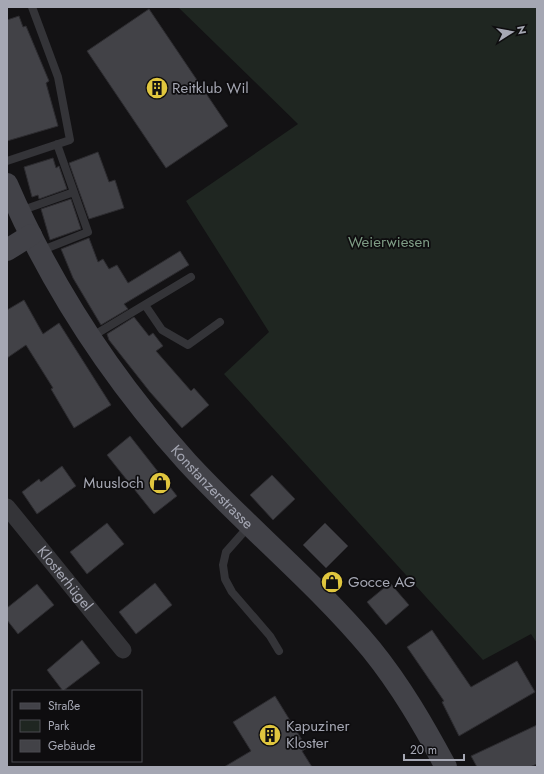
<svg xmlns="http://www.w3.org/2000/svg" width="544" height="774" font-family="Jost,sans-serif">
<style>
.green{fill:#1f2621}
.building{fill:#424247;stroke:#2d2c30}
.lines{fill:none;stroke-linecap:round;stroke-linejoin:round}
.lane{stroke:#343438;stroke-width:8}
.street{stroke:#343438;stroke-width:17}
.secondary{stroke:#424248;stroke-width:22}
.labels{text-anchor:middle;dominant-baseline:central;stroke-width:3.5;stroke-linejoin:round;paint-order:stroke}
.poi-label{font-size:15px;fill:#a5a7b3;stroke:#0e0d0f;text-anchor:start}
.park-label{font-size:15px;fill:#7e9c85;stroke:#0e0d0f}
.street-label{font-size:15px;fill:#a5a7b3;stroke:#0e0d0f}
</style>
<rect width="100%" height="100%" fill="#131214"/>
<path class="green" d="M178 7H537V643L531 634 483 660 224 374 269 332 186 201 298 124Z"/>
<path class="building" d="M149 9 228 126 166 168 87 51Z
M19 16 23 27 26 26 49 81 46 83 58 126 7 141V20Z
M98 152 109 182 115 180 124 208 89 219 69 163Z
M53 158 56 168 59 166 67 189 39 199 38 195 32 197 24 167Z
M71 199 81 229 50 240 41 209Z
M89 238 98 262 103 259 109 269 117 265 128 283 180 251 189 265 124 304 128 309 101 325 73 278 61 249Z
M24 300 43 334 59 323 111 405 74 428 51 389 53 388 26 345 7 358V310Z
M134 317 149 336 153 333 163 346 156 351 191 391 194 388 209 405 182 428 150 392 109 340 107 334Z
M130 436 177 496 154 514 107 455Z
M62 466 76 486 37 514 22 492 39 479 41 482Z
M272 475 295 499 273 520 250 495Z
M107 523 124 544 87 574 70 552Z
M325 523 348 546 326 568 303 545Z
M155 583 172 605 136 634 119 612Z
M390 583 409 605 386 625 367 602Z
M37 584 54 605 18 634 7 620V608Z
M432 630 471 687 517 661 535 692 459 736 442 702 444 701 407 647Z
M82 640 100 663 63 691 47 670Z
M275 696 307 748 302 751 312 767H224L251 751 233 722Z
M537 725V764L530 767H477L471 756Z"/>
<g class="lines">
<path class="lane" d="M7 161 70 140 58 77 32 7
M20 211 74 192
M40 251 88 232 57 144
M145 305 162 330 188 345 220 322
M91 337 191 277
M249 526 226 552 223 565 225 579 232 592 270 636 279 651"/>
<path class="street" id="s1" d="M7 507 123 650"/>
<g class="secondary">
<path id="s2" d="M7 184C51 286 113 380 187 462 246 526 315 582 371 649 401 686 424 726 446 767"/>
<path d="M7 250 31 235"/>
</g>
</g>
<defs>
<g id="building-disc" transform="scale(1.15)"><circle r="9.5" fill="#e0c63e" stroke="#0e0d0f"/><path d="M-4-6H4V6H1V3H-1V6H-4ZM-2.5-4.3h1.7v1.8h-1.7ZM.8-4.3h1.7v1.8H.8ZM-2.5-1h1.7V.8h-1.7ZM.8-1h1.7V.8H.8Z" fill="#111"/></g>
<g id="shop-disc" transform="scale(1.15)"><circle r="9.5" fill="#e0c63e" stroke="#0e0d0f"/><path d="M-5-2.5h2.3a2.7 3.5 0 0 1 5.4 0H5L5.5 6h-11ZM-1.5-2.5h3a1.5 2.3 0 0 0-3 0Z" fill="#111"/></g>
</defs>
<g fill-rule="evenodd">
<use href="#building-disc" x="157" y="88"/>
<use href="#shop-disc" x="160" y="483"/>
<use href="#shop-disc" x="332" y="582"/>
<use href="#building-disc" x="270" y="735"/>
</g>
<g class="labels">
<g class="poi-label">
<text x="172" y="88">Reitklub Wil</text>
<text x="144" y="483" text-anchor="end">Muusloch</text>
<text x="348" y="582">Gocce AG</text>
<text x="286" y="726">Kapuziner<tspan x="286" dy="17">Kloster</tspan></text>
</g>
<g class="park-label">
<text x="389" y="242">Weierwiesen</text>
</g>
<g class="street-label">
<text stroke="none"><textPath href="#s2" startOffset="368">Konstanzerstrasse</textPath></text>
<text stroke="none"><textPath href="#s1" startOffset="92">Klosterhügel</textPath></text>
</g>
</g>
<rect width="544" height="774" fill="none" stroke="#a5a7b3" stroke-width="16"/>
<rect x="12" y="690" width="130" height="72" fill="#0e0d0f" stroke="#4a4b51"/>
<rect x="20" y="703" width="20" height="6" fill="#424248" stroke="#4a4b51"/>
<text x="48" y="710" font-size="12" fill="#a5a7b3">Straße</text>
<rect x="20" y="720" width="20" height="12" fill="#1f2621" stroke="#4a4b51"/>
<text x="48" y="730" font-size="12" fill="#a5a7b3">Park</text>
<rect x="20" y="740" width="20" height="12" fill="#424247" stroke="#4a4b51"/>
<text x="48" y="750" font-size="12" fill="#a5a7b3">Gebäude</text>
<g transform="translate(512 32) rotate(79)" stroke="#0e0d0f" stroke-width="3" paint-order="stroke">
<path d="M0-3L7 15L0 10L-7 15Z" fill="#a5a7b3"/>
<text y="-6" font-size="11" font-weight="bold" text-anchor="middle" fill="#a5a7b3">N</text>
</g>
<path d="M404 754v6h60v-6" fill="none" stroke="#a5a7b3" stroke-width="2"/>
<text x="410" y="754" font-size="12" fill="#a5a7b3" stroke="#0e0d0f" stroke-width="3" paint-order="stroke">20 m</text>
</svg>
